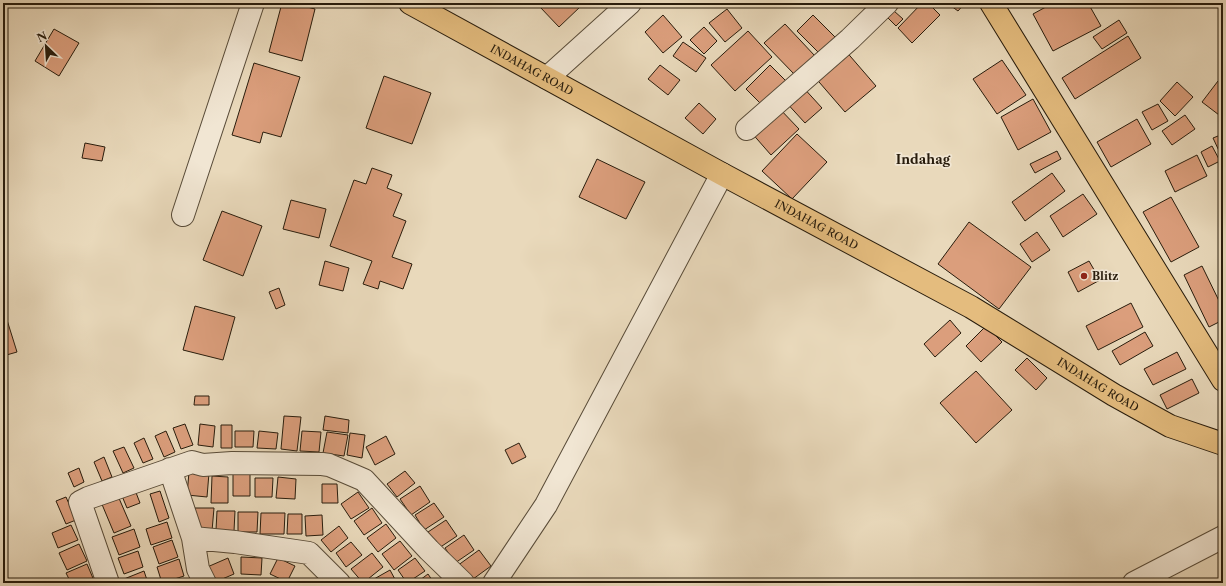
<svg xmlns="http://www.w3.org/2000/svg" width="1226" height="586" font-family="'Libre Caslon Text',serif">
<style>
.building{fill:#db9e7c;stroke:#281c0c}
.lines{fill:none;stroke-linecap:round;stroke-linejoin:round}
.minor-casing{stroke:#584b38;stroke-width:24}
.major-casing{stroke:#281c0c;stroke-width:24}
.minor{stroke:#f1e6d3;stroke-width:22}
.major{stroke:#e4bc7e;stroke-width:22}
.poi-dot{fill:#8f2418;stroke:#f1e6d3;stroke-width:1.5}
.labels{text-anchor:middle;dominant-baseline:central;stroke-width:3.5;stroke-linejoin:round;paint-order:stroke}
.street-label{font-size:11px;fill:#281c0c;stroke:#f1e6d3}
.poi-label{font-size:11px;font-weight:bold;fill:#281c0c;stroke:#f1e6d3;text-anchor:start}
.quarter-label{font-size:13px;font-weight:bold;fill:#281c0c;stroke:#f1e6d3}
</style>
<rect width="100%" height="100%" fill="#e9d9bb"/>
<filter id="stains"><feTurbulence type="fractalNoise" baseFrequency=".005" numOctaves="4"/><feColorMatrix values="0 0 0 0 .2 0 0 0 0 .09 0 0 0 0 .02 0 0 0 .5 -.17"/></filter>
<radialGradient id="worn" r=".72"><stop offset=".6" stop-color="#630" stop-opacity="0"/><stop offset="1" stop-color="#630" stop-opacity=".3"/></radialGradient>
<path class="building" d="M282 3H292L315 9 302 61 269 52Z
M545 3H578L581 6 559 27 540 7Z
M922 3H928L940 15 912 43 898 28Z
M947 3H965L958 11Z
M1053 3H1088L1101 26 1053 51 1033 14Z
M727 9 742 28 725 42 709 23Z
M894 11 903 19 896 26 887 17Z
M663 15 682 37 663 53 645 32Z
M813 15 837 39 821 55 797 31Z
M1119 20 1127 33 1102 49 1093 37Z
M785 24 815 56 795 75 764 43Z
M704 27 717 41 704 54 690 40Z
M54 29 79 43 59 76 35 61Z
M748 31 772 57 735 91 711 65Z
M1128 36 1141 58 1075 99 1062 78Z
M683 42 706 58 696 72 673 56Z
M844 49 876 86 845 112 813 75Z
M1002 60 1026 95 997 114 973 79Z
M254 63 300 77 281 137 263 132 260 143 232 135Z
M660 65 680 80 668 95 648 79Z
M770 65 787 82 763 106 746 89Z
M384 76 431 93 412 144 366 128Z
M1218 81 1223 85V118L1202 102Z
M1177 82 1193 97 1175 116 1160 101Z
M801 85 822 108 805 123 784 100Z
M1033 99 1051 132 1018 150 1001 117Z
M699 103 716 119 703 134 685 118Z
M1158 104 1168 121 1152 130 1142 112Z
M777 106 799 129 771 155 750 131Z
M1185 115 1195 129 1172 145 1162 131Z
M1137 119 1151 144 1111 167 1097 142Z
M797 134 827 162 792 199 762 171Z
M1223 134V152L1220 153 1213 138Z
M85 143 105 147 102 161 82 158Z
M1212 146 1220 161 1208 167 1201 152Z
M1057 151 1061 159 1035 173 1030 164Z
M1197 155 1207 176 1175 192 1165 171Z
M597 159 645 182 626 219 579 197Z
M372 168 392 175 387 188 402 194 393 216 406 221 392 257 412 264 403 289 380 281 378 289 363 284 372 261 330 246 354 180 366 184Z
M1052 173 1065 191 1025 221 1012 202Z
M1083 194 1097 214 1063 237 1050 216Z
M1171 197 1199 247 1171 262 1143 212Z
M291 200 326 209 319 238 283 229Z
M222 211 262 226 243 276 203 260Z
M969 222 1031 267 999 309 938 264Z
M1037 232 1050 250 1032 262 1020 244Z
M325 261 349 268 343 291 319 285Z
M1089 261 1100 280 1078 292 1068 272Z
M1202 266 1223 309V320L1209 327 1184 275Z
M279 288 285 305 276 309 269 292Z
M1131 303 1143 327 1098 350 1086 326Z
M195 306 235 317 223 360 183 350Z
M7 320 17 352 3 356V322Z
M950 320 961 333 935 357 924 344Z
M986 326 1002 342 981 362 966 346Z
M1145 332 1153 346 1120 365 1112 351Z
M1177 352 1186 369 1153 385 1144 369Z
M1027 358 1047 378 1036 390 1015 370Z
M976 371 1012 410 976 443 940 403Z
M1192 379 1199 393 1167 409 1160 395Z
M195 396H209V405H194Z
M284 416 301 417 297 451 281 449Z
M325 416 349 420 348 433 323 430Z
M185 424 193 445 181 449 173 428Z
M200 424 215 426 213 447 198 445Z
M221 425H232V448H221Z
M166 431 175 452 164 457 155 436Z
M235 431H254L253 447H235Z
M259 431 278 433 276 449 257 448Z
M302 431 321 432 319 452 300 451Z
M327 432 348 435 344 456 323 453Z
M350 433 365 435 362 458 347 455Z
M386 436 395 454 375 465 366 447Z
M144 438 153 459 143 463 134 443Z
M519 443 526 457 512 464 505 450Z
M124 447 134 468 123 473 113 451Z
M104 457 112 477 102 481 94 462Z
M79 468 84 482 74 487 68 473Z
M405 471 415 483 397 497 387 484Z
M189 472 209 473 207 497 187 495Z
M233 474H250V496H233Z
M212 476 228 477V503H211Z
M278 477 296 479 295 499 276 498Z
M255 478H273L272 497H255Z
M322 484H337L338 503H322Z
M420 486 430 502 411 515 400 499Z
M135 490 140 503 127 508 122 496Z
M160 491 169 518 159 522 150 494Z
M358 492 369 508 351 519 341 504Z
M118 496 131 526 114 533 101 502Z
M66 497 76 520 66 524 56 501Z
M434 503 444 517 424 530 415 515Z
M195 508H214L212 531 194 530Z
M372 508 382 523 364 535 354 521Z
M217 511H235L234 531 216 530Z
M238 512H258L257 532H238Z
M261 513H285L284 534H260Z
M288 514H302V534H287Z
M322 515 323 535 306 536 305 516Z
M446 520 457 536 439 548 428 532Z
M167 522 172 538 151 545 146 529Z
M386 524 396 538 378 552 367 538Z
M71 525 78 540 58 548 52 533Z
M339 526 348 538 331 552 321 540Z
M134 529 140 547 119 555 112 537Z
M464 535 474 550 455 563 445 548Z
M172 540 178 557 159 564 153 547Z
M400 541 412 556 394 570 382 554Z
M351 542 362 555 346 567 336 553Z
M79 544 87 561 67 570 59 553Z
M479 550 491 566 469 582 457 566Z
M138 551 143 567 124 574 118 558Z
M372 553 383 567 363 583 351 569Z
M241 557 262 558 261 575 241 574Z
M228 558 234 574 213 583 205 568Z
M278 558 295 566 287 582 270 574Z
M415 558 425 571 407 583 398 570Z
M179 559 184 576 162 583 157 567Z
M87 564 95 583H71L66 573Z
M390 570 397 583H367Z
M144 571 148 583H126L124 579Z
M428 574 434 583H416Z
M231 578 234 583H221Z
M242 580 268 583H242Z"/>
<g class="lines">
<g class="minor-casing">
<path id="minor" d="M547 78 630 3
M747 129 850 39 887 3
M183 215 253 3
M170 469 193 538 198 569 205 583
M193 538 235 542 309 553 339 583
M108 583 80 502 88 498 192 462 203 465 232 463 322 464 329 465 364 480 429 550 463 583
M494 583 546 505 722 174
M1134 583 1223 537"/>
</g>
<g class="major-casing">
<g id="major">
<path id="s1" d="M410 3 722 174 971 307 1114 395 1170 426 1223 444"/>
<path d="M991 3 1223 380"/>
</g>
</g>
<use href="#minor" class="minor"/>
<use href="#major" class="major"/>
</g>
<circle class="poi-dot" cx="1084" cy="276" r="4"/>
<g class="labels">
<g class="street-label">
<text stroke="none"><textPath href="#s1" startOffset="139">INDAHAG ROAD</textPath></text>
<text stroke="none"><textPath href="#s1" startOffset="463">INDAHAG ROAD</textPath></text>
<text stroke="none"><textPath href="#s1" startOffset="787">INDAHAG ROAD</textPath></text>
</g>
<g class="poi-label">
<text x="1092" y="276">Blitz</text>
</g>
<g class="quarter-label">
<text x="923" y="159">Indahag</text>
</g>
</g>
<rect width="1226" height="586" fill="none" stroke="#e9d9bb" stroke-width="16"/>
<rect x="4" y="4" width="1218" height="578" fill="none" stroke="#281c0c" stroke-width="2"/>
<rect x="8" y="8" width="1210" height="570" fill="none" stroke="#281c0c"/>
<g transform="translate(46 46) rotate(335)" stroke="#f1e6d3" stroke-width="3" paint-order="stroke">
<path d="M0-3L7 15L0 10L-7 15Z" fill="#281c0c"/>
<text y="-6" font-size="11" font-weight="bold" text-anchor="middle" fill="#281c0c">N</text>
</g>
<rect width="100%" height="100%" filter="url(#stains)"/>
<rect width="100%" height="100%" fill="url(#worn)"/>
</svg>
